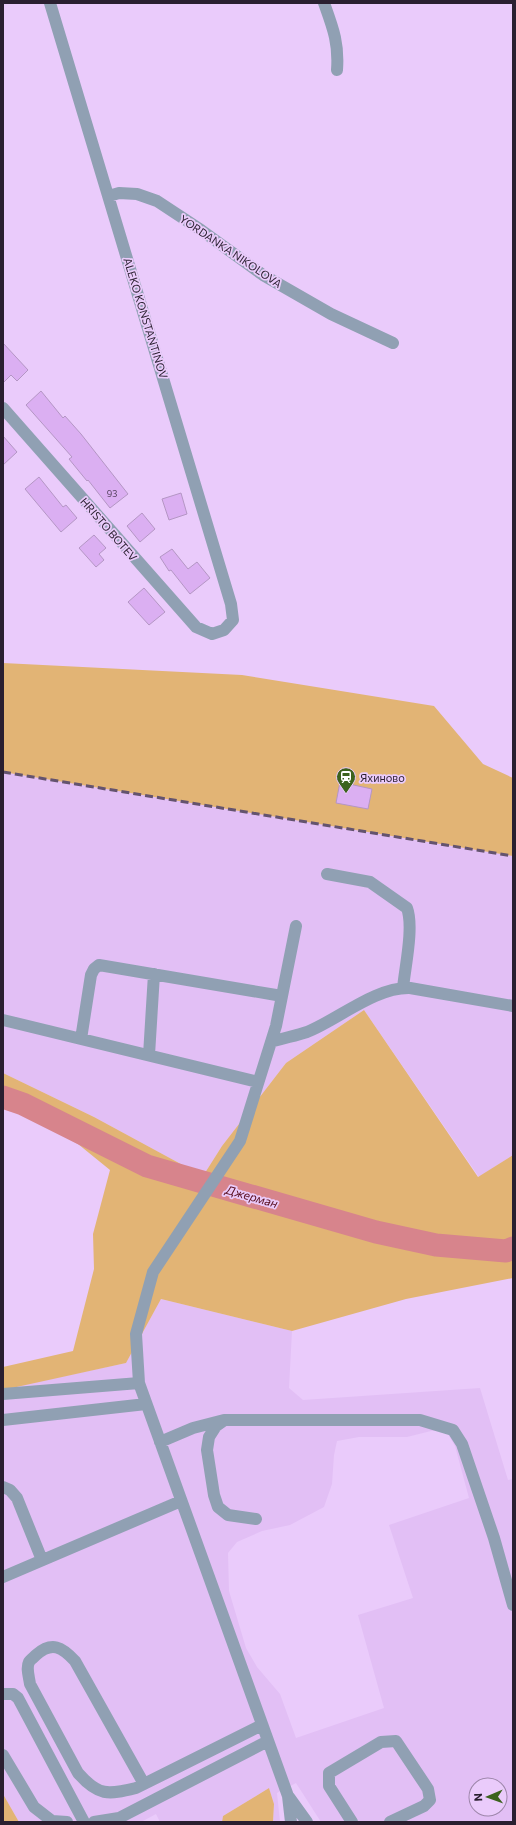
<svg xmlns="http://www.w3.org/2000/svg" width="516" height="1825" font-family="Commissioner,sans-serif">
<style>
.built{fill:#e2bff5;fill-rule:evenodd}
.green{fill:#e2b475}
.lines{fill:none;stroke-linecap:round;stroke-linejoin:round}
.river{stroke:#d7848c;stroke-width:23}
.building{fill:#dbaff2;stroke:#b496c4}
.minor{stroke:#90a0b3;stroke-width:12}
.rail{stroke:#64536e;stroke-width:3;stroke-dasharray:8 4;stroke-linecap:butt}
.labels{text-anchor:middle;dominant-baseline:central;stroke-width:3.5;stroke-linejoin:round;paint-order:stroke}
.number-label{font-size:9px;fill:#564360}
.street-label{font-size:11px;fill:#2a1f30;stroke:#eacbfb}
.poi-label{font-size:11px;fill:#2a1f30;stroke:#eacbfb;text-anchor:start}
.water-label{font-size:12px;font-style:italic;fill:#570c1d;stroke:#eacbfb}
</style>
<rect width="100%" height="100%" fill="#eacbfb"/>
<path class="built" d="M3 772 513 856V1155L479 1177 364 1010 286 1063 222 1146 203 1176 94 1117 3 1073Z
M161 1299 292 1331 289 1388 303 1400 480 1388 508 1480 513 1479V1822H321L296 1783 277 1793 280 1822H273L274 1804 269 1788 223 1816 222 1822H160L156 1814 141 1822H19L3 1794V1389L126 1363ZM431 1431H446L455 1446 469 1498 389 1525 413 1598 358 1615 384 1708 296 1738 280 1694 257 1667 246 1648 229 1591 228 1553 237 1542 262 1531 290 1525 324 1507 332 1484 334 1455 337 1441 359 1437H407ZM476 1785H500V1809H476Z"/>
<path class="green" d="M3 663 242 675 434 706 483 764 513 778V856L3 772Z
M364 1010 478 1177 513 1155V1278L406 1299 292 1331 161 1299 126 1363 12 1388 3 1389V1367L73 1351 94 1269 93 1234 110 1170 78 1144 3 1103V1073L94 1117 203 1176 222 1146 286 1063Z
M269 1788 274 1804 273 1822H222L223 1816Z
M3 1794 19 1822H3Z"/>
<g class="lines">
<path class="river" d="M3 1097 23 1104 147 1166 376 1232 436 1245 506 1251 513 1248"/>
</g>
<path class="building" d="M3 343 28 370 17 381 11 375 3 383Z
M41 391 63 418 65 416 81 434 128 494 110 508 88 480 87 481 69 459 72 457 26 405Z
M3 436 17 452 3 465Z
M39 477 63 507 66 505 77 518 61 532 25 489Z
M181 493 187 514 169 520 162 499Z
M142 513 155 529 140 542 127 526Z
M94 535 106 548 99 554 104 560 96 567 79 548Z
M172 549 188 569 197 562 210 578 190 594 171 570 169 571 160 557Z
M144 588 165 612 149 625 128 602Z
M340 782 372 789 368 809 336 803Z"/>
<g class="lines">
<path class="minor" d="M324 3C333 28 339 43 337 70
M109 196 119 193 137 194 157 201 201 230 263 275 331 314 393 343
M3 408 196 627 212 634 224 630 233 620 231 604 50 3
M327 874 370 882 407 908C414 927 405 967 403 988
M3 1020 258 1082
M81 1039 91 975 94 969 99 965 282 996
M271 1042C283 1038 295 1036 307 1032 339 1019 375 987 410 988L513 1006
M149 1055 154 974
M3 1394 139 1383
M3 1420 146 1404
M223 1421 216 1426 209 1437 207 1450 214 1495 218 1507 228 1515 256 1519
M160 1442 193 1428 224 1420H420L453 1430 462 1444 494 1538 513 1605
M3 1487 10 1490 17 1498 42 1560
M3 1577 181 1501
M3 1694H13L18 1698 84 1822
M3 1755 34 1807 52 1821 67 1822
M144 1784 75 1661C62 1647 52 1641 36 1655 34 1657 30 1660 29 1662 26 1668 29 1677 30 1684L78 1773C98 1796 108 1795 136 1788L262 1725
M289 1797 307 1822
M94 1822 119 1818 268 1741
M291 1822 288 1796 139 1383 136 1334 153 1272 240 1141 276 1026 296 926
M352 1822 329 1786V1773L381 1742 396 1741 428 1789 430 1800 424 1806 390 1822"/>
<path class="rail" d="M3 772 513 856"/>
</g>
<defs>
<g id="station-pin" transform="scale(1)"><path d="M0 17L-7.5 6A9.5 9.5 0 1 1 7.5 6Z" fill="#3b621d" stroke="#eacbfb"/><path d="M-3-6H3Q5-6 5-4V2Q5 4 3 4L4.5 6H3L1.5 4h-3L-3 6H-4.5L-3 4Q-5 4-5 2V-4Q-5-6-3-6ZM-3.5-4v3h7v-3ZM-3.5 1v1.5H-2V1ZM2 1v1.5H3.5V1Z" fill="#fff"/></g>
</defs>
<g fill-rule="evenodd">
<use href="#station-pin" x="346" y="777"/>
</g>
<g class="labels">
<g class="number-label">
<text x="112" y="493">93</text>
</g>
<g class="street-label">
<text transform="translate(231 251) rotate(34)">YORDANKA NIKOLOVA</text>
<text transform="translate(146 318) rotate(73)">ALEKO KONSTANTINOV</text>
<text transform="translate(109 529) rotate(49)">HRISTO BOTEV</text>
</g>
<g class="poi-label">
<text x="360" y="777">Яхиново</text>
</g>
<g class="water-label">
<text transform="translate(252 1196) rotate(16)">Джерман</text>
</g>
</g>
<rect width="516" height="1825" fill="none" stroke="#2a1f30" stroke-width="8"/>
<g transform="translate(488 1797) rotate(268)"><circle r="19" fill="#eacbfb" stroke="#9d86aa"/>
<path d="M0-3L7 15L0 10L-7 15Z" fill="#3b621d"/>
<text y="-6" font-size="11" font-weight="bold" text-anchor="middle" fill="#2a1f30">N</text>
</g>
</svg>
